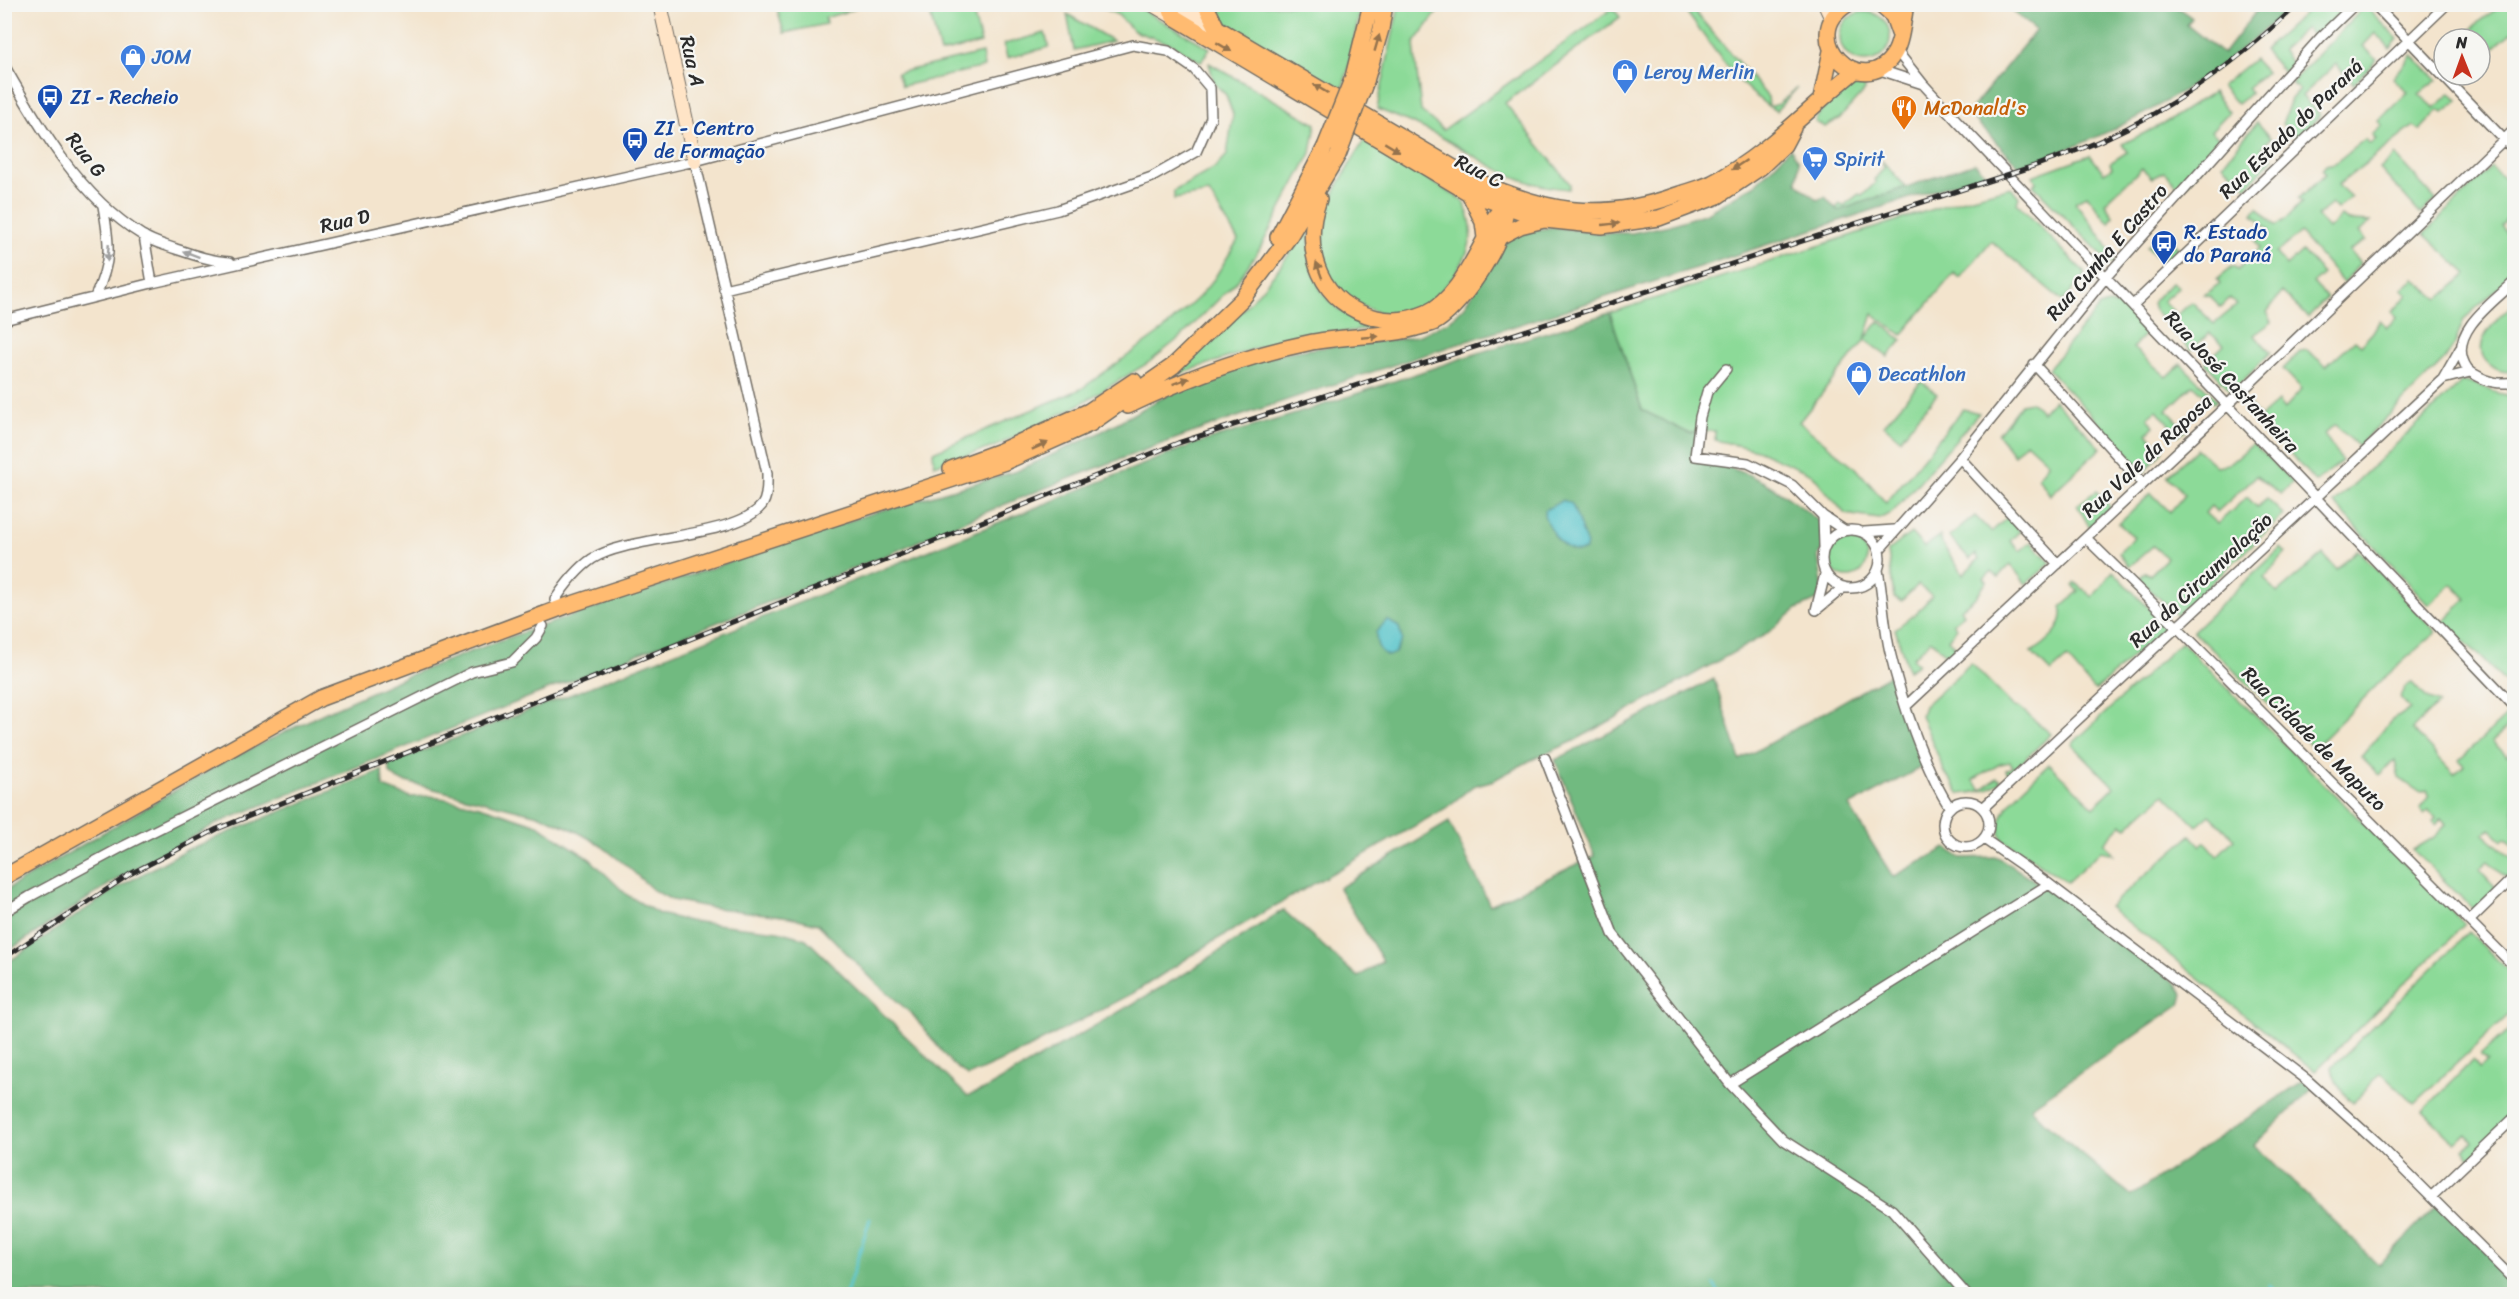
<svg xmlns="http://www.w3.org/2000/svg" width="2519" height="1299" font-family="Sriracha,sans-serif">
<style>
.green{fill:#8cda98;stroke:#5c8262;stroke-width:1.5}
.forest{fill:#71ba80;stroke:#4e7256;stroke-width:1.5}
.water{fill:#56c4ca;stroke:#40787a;stroke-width:1.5}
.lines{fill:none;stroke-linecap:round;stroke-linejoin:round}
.stream{stroke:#56c4ca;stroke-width:3}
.street-casing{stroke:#716c64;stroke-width:12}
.secondary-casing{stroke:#716c64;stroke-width:16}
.primary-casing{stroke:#716c64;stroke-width:18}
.street{stroke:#fff;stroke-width:9}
.secondary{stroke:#ffe4c6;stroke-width:14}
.primary{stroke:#ffbb71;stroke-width:15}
.rail-casing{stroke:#2b2b2b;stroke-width:5}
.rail{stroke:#f6f6f2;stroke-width:3;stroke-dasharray:9;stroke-linecap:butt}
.primary-bridge-casing{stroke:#716c64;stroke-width:18;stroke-linecap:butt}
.primary-bridge{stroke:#ffbb71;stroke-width:15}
.oneway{fill:#95734e}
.oneway2{fill:#a0a0a0}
.labels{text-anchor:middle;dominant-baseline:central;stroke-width:4.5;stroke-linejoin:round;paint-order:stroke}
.shop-label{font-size:20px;fill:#366cbe;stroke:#f6f6f2;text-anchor:start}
.street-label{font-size:20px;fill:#2b2b2b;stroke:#f6f6f2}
.transit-label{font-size:20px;fill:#164399;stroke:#f6f6f2;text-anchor:start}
.food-label{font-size:20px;fill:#c56008;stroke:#f6f6f2;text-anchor:start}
</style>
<rect width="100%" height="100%" fill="#f6f6f2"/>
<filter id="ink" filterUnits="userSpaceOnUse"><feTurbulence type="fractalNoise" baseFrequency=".0167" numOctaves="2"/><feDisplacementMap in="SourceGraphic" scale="12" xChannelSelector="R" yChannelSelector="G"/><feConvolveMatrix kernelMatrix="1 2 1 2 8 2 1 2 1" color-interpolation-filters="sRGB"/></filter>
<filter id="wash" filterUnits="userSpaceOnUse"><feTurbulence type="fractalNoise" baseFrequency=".008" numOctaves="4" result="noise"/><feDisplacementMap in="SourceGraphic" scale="24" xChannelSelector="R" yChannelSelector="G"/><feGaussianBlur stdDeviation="1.35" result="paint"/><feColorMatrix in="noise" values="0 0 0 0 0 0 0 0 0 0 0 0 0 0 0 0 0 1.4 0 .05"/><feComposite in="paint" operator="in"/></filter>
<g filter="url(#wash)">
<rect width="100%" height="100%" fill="#f3e4cd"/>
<path class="green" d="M962 4 971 5 981 43 940 53 930 13Z
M776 5H854L855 9 825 18 826 24 784 33Z
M1097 5H1134L1210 48 1201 62 1171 44 1134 31 1118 15Z
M1212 5H1361L1348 71 1341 92 1224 22Z
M1399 5H1437L1438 11 1414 44 1421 111 1443 130 1613 8 1620 17 1505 103 1570 184 1569 189C1514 186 1488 162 1441 137 1421 126 1399 118 1377 109Z
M1681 5H1689L1768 97 1769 107 1778 104 1797 88 1776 111C1736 87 1709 41 1681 5Z
M2313 5H2352L2315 38 2306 28 2282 50 2293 65 2285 74 2264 50Z
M2503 5H2514V30L2480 60V39H2465C2473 23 2489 14 2503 5Z
M2365 6 2398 39 2390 49 2375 33 2363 46 2377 59 2354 84 2336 64 2302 96 2320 115 2299 138 2282 124 2291 99 2299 90 2291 83Z
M1840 37a25 25 0 1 1 50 0a25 25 0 1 1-50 0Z
M1067 14 1113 41 1074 50Z
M1045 33 1049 47 1007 58 1004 44Z
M982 53 984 67 902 86 897 73Z
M2412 55 2437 80 2419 94 2435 108 2451 93 2458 101 2443 113 2439 110 2420 130 2414 126 2338 185 2351 197 2337 209 2332 204 2317 216 2328 229 2341 216 2350 221 2371 222 2359 232 2366 240 2349 251 2360 263 2344 284 2300 233 2276 253 2286 266 2302 251 2323 274 2313 283 2327 298 2308 317 2282 292 2267 312 2272 322 2254 335 2271 352 2232 392 2205 363 2224 345 2210 333 2191 350 2154 310 2152 303 2172 282 2179 287 2163 301 2177 315 2192 302 2214 324 2237 305 2230 298 2221 307 2210 296 2204 295 2220 283 2217 279 2233 266 2238 269 2260 248 2255 241 2269 230 2253 214 2258 207 2276 226 2287 218 2302 202 2298 199 2326 174 2322 170 2326 165 2335 163 2365 139 2370 144 2376 139 2372 135 2382 126 2378 121 2408 92 2393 78Z
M2254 59 2266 72 2247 88 2251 93 2237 104 2221 86Z
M1209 63 1316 124 1311 153 1259 250 1239 279 1182 336 1148 363 1077 406 994 447 934 465 933 452 1081 389 1162 331 1199 297 1214 279 1238 240 1209 193 1174 199V191L1215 168 1227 155 1233 114 1226 95 1214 83Z
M1852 85H1864L1865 90 1839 119 1825 127 1815 122C1820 108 1838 91 1852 85Z
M2213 92 2229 112 2211 131 2223 142 2182 190 2164 172 2152 178 2142 168 2105 203 2113 216 2109 223 2087 195 2075 202 2103 239 2115 261 2111 264 2033 185 2037 182 2032 176 2090 155 2104 173 2112 168 2110 163 2127 152 2122 144 2163 124Z
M2257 122 2271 138 2261 148 2273 158 2247 187 2223 164Z
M1364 140 1462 200C1468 212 1472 221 1471 234 1470 267 1426 319 1391 315 1373 313 1355 303 1342 292 1330 281 1318 261 1318 244 1318 211 1349 168 1364 140Z
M2395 155 2436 200 2420 214 2380 169Z
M1882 161 1906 187 1838 211 1836 208 1840 204 1843 206 1859 194 1862 196 1876 182 1874 180 1884 168Z
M2491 167 2514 188V212L2501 226 2509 235 2514 231V274L2464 319 2455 344 2445 359 2358 446 2335 425 2324 434 2342 461 2316 482 2244 405 2249 404 2260 417 2278 401 2284 409 2302 389 2283 369 2301 351 2307 350 2326 366 2355 340 2361 345 2373 332 2380 320 2387 327 2396 318 2392 312 2408 295 2402 289 2414 279 2439 299 2467 274 2424 234Z
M2011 187 2019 197 2017 203 2084 272 2085 276 2063 301 1991 241 1960 278 1954 273 1902 335 1873 314 1865 339 1879 321 1902 340 1888 357 1865 340 1799 422 1857 469 1886 503 1963 409 1979 413 1893 512 1879 519 1845 514 1812 474 1757 450 1715 440V431L1688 433 1642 410 1610 313 1964 199Z
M1309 224C1309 281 1318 306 1374 328L1300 338 1260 347 1172 376C1224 331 1274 283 1309 224Z
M2163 233 2180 250 2163 263 2147 247Z
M2514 303V371C2504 373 2497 371 2489 364 2466 344 2501 316 2514 303Z
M2109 304 2119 305 2148 330 2133 348 2167 377 2181 364 2217 400 2214 403 2193 385 2167 410 2186 430 2179 436 2157 410 2148 417 2154 426 2147 433 2163 450 2145 472 2048 369 2099 307Z
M1921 381 1937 394 1900 439 1884 425Z
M2462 382C2483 382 2491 396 2514 395V685L2511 688 2444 621 2466 599 2452 584 2429 605 2334 503Z
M2054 400 2101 448 2050 495 2038 477 2049 463 2026 442 2014 455 1998 434 2021 404 2031 402 2042 412Z
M2253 444 2293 482 2281 494 2256 476 2217 512 2211 506 2205 513 2217 524 2247 497 2257 507 2267 499 2284 515 2177 615 2139 579 2145 572 2150 575 2167 558 2153 546 2129 567 2119 553 2134 537 2119 524 2151 493 2170 512 2185 494 2167 476 2197 449 2216 466 2229 464Z
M2096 491 2110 507 2090 528 2077 505Z
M1975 516 1991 532 2008 517 2020 531 2010 541 2020 551 2031 542 2051 563 2026 584 2010 564 1998 577 1991 572 1984 578 1987 581 1977 596 1961 609 1964 614 1953 623 1957 628 1948 639 1957 649 1947 655 1931 640 1912 658 1918 664 1908 670 1895 629 1916 613 1932 596 1918 585 1901 601 1894 598 1888 551 1911 533 1924 547 1940 536 1942 544 1963 574 1979 559 1976 554 1970 559 1949 537Z
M1829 558a19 19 0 1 1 38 0a19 19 0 1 1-38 0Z
M2281 548 2286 553 2264 578 2277 593 2323 554 2336 569 2358 550 2436 632 2383 679 2314 748 2193 631Z
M2113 571 2166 626 2095 691 2067 658 2051 672 2031 652C2046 645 2067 625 2061 607L2079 591 2073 586 2076 583 2093 597Z
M2181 642 2465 924 2315 1071 2109 907 2191 835 2201 846 2205 842 2217 856 2234 839 2210 815 2197 826 2164 794 2127 827 2122 824 2104 843 2113 854 2101 851 2067 882 2002 839C1989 811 2031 783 2049 764L2094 807 2114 787 2072 744Z
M1971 663 2014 707 2020 708 2051 734 2009 775 2006 770 2013 767 2010 762 2000 764 1973 780 1981 790 1997 778 2001 781C1988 792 1976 792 1960 794L1945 773 1921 715 1924 706Z
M2411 682 2428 699 2439 703 2412 729 2454 774 2464 766 2459 760 2512 711 2514 712V724L2513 723 2492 741 2507 756 2514 750V846L2505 838 2502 841 2491 829 2484 834 2514 860V872L2505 877 2488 861 2479 869 2499 891 2474 910 2413 850 2433 838 2447 824 2442 818 2436 825 2433 821 2436 817 2428 810 2424 814 2420 808 2429 796 2427 791 2421 793 2399 778 2395 760 2379 775 2361 757 2390 722 2410 709 2401 698 2405 688Z
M2469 932 2514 976V1010L2414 1103 2381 1073 2353 1103C2342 1092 2334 1082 2332 1067Z
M2514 1026V1118L2471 1159 2464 1149 2473 1142 2467 1134 2455 1143 2423 1111 2473 1060 2479 1068 2488 1062 2481 1055Z"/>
<path class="forest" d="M2005 5H2174L2192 18 2187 25 2223 54 2261 5H2291C2213 81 2123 134 2019 166L1968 113 2036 30Z
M1790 148 1799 161 1797 183 1817 200 1825 197 1838 211 1975 163 1986 174C1853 215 1721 261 1587 303 1353 377 1116 451 892 553L532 696 218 823 122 876 5 953 4 891 220 764 324 713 407 676 501 640 869 514 1017 471 1097 434 1180 388 1280 353 1365 342 1401 339 1420 335 1451 320 1465 306 1500 249 1511 238 1528 231 1554 227 1599 233H1632L1670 225 1707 213 1757 183Z
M1610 313 1642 410 1688 433 1698 432V460C1751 469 1781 490 1821 523L1824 546 1818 556 1823 590 1817 600 1797 609 1765 635 1572 742 1531 760 1494 780 1473 786 1446 808 1214 941 1135 992 1019 1053 968 1076 951 1063 912 1014 875 982 818 924 790 917 708 907 672 900 653 890 627 866 599 844 574 830 542 816 398 780 390 773 388 764 572 694 1194 444 1296 414 1478 353Z
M1893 673 1924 766 1849 806 1893 877 1946 848 1961 858 1998 857 2063 899 2176 983 2183 994 2180 1004 2031 1107 2043 1121 2131 1196 2306 1079 2314 1087 2254 1145 2379 1265 2438 1204 2514 1279V1294H5L4 965 117 888 186 850 382 770 383 787 410 797 431 796 480 806 538 825 590 859 627 895 659 914 689 921 778 931 806 939 967 1096 984 1090 1186 973 1283 910 1358 977 1383 961 1339 888 1449 822 1490 905 1595 856 1555 760 1714 679 1740 760Z"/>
<path class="water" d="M1563 500 1572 504 1587 545 1585 550C1565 558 1550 531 1544 515L1545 510Z
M1387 620 1399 627 1402 640 1395 653 1388 656C1378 651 1376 644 1376 632Z"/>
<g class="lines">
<path class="stream" d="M1714 1285 1720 1294
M2269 1285 2280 1294
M846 1294 870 1219"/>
</g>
</g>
<g filter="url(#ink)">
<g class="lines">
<g class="street-casing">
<path id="street" d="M2187 4H2189
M2374 4 2514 150
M1896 50 1923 84 1958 122 2514 706
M4 65C39 127 80 197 142 235 152 242 165 245 176 249 194 255 211 261 230 262
M1877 69 1923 84
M144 236 152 283
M2514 282C2495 301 2452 330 2463 360 2465 366 2468 371 2474 374 2488 382 2499 385 2514 382
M95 297C112 260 110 245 103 206
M2134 304 2447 4
M4 320 152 283 695 161 1133 45 1168 51 1194 69 1210 88 1211 118 1196 152 1152 177 1058 210 724 289
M2034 364 2143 484
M1726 369 1707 392 1700 417 1695 456 1748 463 1792 485 1823 516 1844 530
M2443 379 2470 372
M1960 458 2058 564
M1823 516 1824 546
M1822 559a29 29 0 1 1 58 0a29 29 0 1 1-58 0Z
M1864 532 1894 530
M2086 538 2177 627 2514 966
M1879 550 1960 458 2106 277 2321 37 2355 4
M1878 570C1883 597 1884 626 1890 652 1901 699 1924 768 1950 808
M555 600C565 585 576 570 592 559 629 535 737 538 762 505 768 497 767 483 767 473L695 161
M1816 610 1825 574
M1816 610 1844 587
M1906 706 2220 412 2514 130
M1545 758 1613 934 1730 1084 1783 1140 1892 1210 1966 1294
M1943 824a23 23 0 1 1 46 0a23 23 0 1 1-46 0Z
M1983 808 2443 379 2460 349
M1984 839 2049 884 2306 1079 2377 1143 2514 1280
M4 912 29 897 120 848 472 672 512 662 536 638 543 626
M2469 921 2514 877
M1730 1084 2049 884
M2431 1197 2514 1118"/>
</g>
<g class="secondary-casing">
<path id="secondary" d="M660 4 695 161
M1152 4 1174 17
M1178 4 1217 28
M1825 4 1832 19"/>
</g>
<g class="primary-casing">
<path id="primary" d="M1169 4 1174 17 1469 193 1545 220 1602 226 1659 218 1718 196 1761 167 1784 145 1793 128
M1205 4 1217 28 1471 178C1544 212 1599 223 1677 195 1689 191 1701 188 1712 183 1764 157 1810 107 1855 71
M1848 4C1794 36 1863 104 1894 54 1902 41 1903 20 1906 4
M1879 4 1893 16 1899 33
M1353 77 1371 4
M1366 81 1381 29 1385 4
M1821 99 1831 51
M1469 193 1483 222 1485 238
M1319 199C1301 251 1320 305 1377 318 1394 322 1409 320 1426 313 1454 301 1471 264 1485 239 1489 231 1491 220 1497 214 1502 210 1506 207 1513 207
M1278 237 1325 147
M1499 237 1520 226 1544 220
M1128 406C1186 378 1245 356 1308 343 1344 335 1380 338 1416 328 1422 326 1431 325 1437 321 1463 305 1516 229 1503 200
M951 469 1000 451 1089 411 1134 381
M4 877 321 698 566 606 1005 462 1090 424 1173 366 1243 298 1289 237 1338 155"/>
</g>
<use href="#street" class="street"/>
<use href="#secondary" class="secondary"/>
<use href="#primary" class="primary"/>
<g class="rail-casing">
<path id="rail" d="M4 958 130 874 217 829 1178 443 2025 169C2051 160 2078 151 2102 140 2176 107 2240 60 2298 4"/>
</g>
<use href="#rail" class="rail"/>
<g class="primary-bridge-casing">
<path id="primary-bridge" d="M1325 147 1353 77
M1338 155 1366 81"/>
</g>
<use href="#primary-bridge" class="primary-bridge"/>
</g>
<defs><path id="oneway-solid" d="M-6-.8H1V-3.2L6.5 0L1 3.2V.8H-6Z" transform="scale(1.5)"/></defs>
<g class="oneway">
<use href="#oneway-solid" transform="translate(1377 43) rotate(-74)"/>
<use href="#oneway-solid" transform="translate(1224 47) rotate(31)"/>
<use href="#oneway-solid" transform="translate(1321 89) rotate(-149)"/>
<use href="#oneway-solid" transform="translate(1392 147) rotate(31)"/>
<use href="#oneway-solid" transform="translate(1739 165) rotate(147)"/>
<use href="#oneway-solid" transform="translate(1611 224) rotate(-6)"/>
<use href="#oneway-solid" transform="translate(1319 270) rotate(-110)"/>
<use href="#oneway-solid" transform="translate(1370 337) rotate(-5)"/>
<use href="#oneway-solid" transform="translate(1181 381) rotate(-20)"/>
<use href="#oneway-solid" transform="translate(1040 446) rotate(-24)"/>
</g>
<g class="oneway2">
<use href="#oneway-solid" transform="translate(108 253) rotate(95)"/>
<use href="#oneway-solid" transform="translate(191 254) rotate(-160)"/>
</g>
</g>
<defs>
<g id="shop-pin" transform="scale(1.35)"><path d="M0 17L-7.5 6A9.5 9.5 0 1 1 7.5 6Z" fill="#3f7fe0" stroke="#f6f6f2"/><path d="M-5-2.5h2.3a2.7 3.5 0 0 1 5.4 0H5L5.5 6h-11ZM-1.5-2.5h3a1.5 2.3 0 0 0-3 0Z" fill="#fff"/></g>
<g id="bus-pin" transform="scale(1.35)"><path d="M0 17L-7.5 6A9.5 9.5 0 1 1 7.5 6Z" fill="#1a4fb4" stroke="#f6f6f2"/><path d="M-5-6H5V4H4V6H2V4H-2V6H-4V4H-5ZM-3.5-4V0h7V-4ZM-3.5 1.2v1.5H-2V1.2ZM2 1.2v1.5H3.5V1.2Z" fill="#fff"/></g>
<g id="restaurant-pin" transform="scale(1.35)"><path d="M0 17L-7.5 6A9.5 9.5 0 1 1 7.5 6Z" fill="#e8710a" stroke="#f6f6f2"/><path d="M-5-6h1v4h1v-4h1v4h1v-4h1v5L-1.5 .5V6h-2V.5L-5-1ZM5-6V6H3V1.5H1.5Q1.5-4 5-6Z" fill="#fff"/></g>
<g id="supermarket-pin" transform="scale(1.35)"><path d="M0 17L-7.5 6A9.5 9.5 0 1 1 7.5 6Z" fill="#3f7fe0" stroke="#f6f6f2"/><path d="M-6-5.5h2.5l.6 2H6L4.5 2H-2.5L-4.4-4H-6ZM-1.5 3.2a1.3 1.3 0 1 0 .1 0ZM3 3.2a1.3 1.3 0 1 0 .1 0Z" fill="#fff"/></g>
</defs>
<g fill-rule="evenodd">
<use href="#shop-pin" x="133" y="57"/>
<use href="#shop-pin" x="1625" y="72"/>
<use href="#bus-pin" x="50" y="97"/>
<use href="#restaurant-pin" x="1904" y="108"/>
<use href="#bus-pin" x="635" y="140"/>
<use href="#supermarket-pin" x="1815" y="159"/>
<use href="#bus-pin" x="2164" y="243"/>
<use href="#shop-pin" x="1859" y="374"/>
</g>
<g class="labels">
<g class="shop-label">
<text x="152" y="57">JOM</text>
<text x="1644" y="72">Leroy Merlin</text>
<text x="1834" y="159">Spirit</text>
<text x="1878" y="374">Decathlon</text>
</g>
<g class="street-label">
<text transform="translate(692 61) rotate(77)">Rua A</text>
<text transform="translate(2291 129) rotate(-44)">Rua Estado do Paraná</text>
<text transform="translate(86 155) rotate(52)">Rua G</text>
<text transform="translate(1479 171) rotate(26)">Rua C</text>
<text transform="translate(345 221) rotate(-13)">Rua D</text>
<text transform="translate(2107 252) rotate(-49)">Rua Cunha E Castro</text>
<text transform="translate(2232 382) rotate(47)">Rua José Castanheira</text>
<text transform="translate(2147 456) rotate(-43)">Rua Vale da Raposa</text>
<text transform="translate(2201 580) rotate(-43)">Rua da Circunvalação</text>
<text transform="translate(2314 739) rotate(45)">Rua Cidade de Maputo</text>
</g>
<g class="transit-label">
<text x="70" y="97">ZI - Recheio</text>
<text x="654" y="128">ZI - Centro<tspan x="654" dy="23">de Formação</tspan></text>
<text x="2184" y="232">R. Estado<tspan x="2184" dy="23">do Paraná</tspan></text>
</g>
<g class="food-label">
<text x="1924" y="108">McDonald's</text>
</g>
</g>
<rect width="2519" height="1299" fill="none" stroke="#f6f6f2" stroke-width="24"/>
<g transform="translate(2462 57) rotate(359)"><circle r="28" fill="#f6f6f2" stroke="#a5a5a2" stroke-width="1.5"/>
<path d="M0-4.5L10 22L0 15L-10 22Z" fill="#c8321e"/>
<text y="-9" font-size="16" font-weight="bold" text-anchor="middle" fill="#2b2b2b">N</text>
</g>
</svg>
